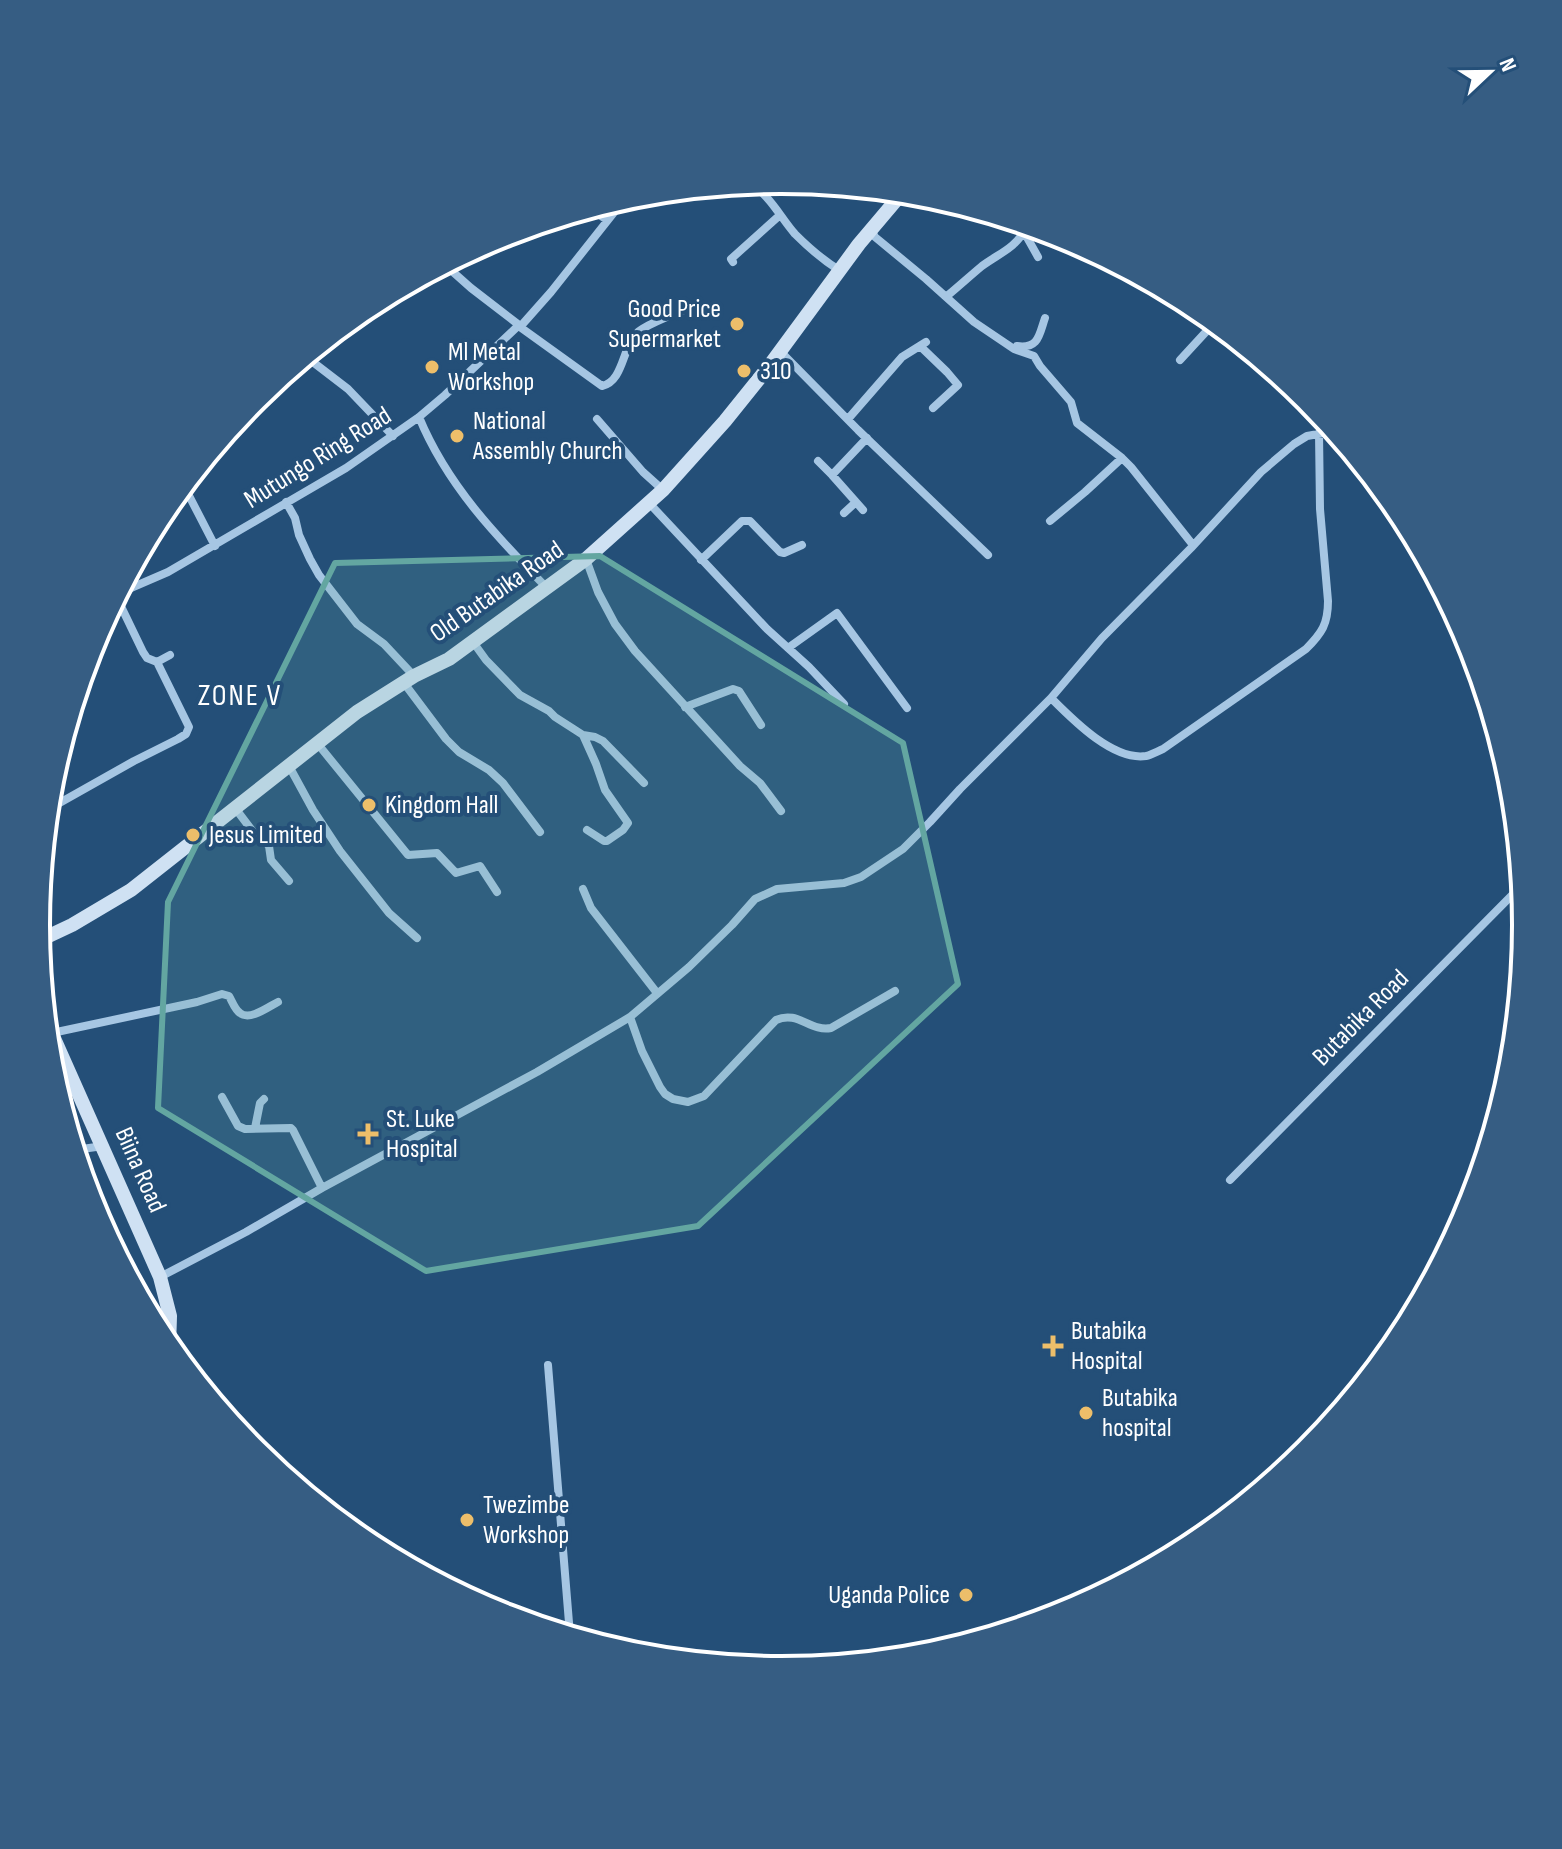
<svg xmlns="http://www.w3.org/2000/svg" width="1562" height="1849" font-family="'Sofia Sans Condensed',sans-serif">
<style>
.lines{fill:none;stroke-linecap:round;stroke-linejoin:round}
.minor{stroke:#a6c6e3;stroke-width:8}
.secondary{stroke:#cfe1f3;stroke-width:14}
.marked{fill:#63a6a1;fill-opacity:0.2;stroke:#63a6a1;stroke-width:6;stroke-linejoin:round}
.poi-dot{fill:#edbe6a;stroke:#244f78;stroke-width:3}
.labels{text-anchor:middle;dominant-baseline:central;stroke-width:8;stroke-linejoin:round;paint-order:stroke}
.poi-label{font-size:26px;fill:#fff;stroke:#244f78;text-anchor:start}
.street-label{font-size:26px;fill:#fff;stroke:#244f78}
.quarter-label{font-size:30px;letter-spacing:2px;fill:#fff;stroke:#244f78}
.rim{fill:none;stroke:#fff;stroke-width:4}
</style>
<rect width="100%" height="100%" fill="#244f78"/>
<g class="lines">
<path class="minor" d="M748 183C769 193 780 217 795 234 809 248 823 260 839 270
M877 189 894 202
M589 208 607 220
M871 230 875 237 926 279 974 322 1014 349 1034 356 1040 366 1071 402 1077 423 1122 458 1131 467 1193 545
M1024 232 1038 257
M733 262 731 259 780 215
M444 264 471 288 519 325
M947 296C959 286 970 276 982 266 998 254 1016 248 1026 228L1025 224
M520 327 602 386C624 381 622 347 637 333 645 325 678 312 690 308
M920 346 947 372 958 385 933 408
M1017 346C1039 349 1039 335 1045 318
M780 351 858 430 988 555
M305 356 348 389 393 436
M1180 360 1215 322
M419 417C447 485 496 536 547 588
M597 419 643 472 663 490
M848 419 902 357 926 342
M818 461 832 475
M183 484 215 546
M286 502 295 518 299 535 310 559 319 575 357 624 384 644 414 676
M649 503 767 629 809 667 844 704
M863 510 832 475 867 438
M844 513 856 502
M1050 521 1085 492 1122 458
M586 559 598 592 615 624 635 651 740 766 760 783 781 811
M701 560 742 521H750L780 552 784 553 802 545
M117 594 168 572 346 468 419 417 445 395 519 325 520 327 551 292 627 196
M473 642 486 660 520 695 549 711 555 717 583 735 596 764 605 790 628 823 623 830 607 841H604L587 830
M788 648 837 613 907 708
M157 662 170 655
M404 683 446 739 459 752 489 770 503 783 540 832
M1051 698C1073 720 1113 761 1146 756 1151 755 1158 751 1163 749L1306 649C1322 633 1328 624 1328 601L1320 509 1319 433
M685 707 733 689 739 691 761 725
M583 735 595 737 603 741 644 783
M317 743 408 855 437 853 456 873 480 866 497 892
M289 766 313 810 340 851 389 913 417 938
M235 808 254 833 260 836 269 846 271 860 289 881
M47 810 134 761 178 739 186 734 189 727 157 662 147 658 143 652 116 596
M583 889 591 908 657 993
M630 1017 642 1051 660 1087 665 1094 673 1099 688 1102 704 1096 776 1020C798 1010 810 1032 831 1028L895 991
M52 1033 197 1002 222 994 229 996C232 1001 235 1010 240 1013 250 1021 268 1007 278 1002
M222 1097 238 1126 245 1129 291 1128 293 1130 322 1188
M255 1128 260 1103 264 1099
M75 1150 103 1146
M1230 1180 1522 885
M160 1277 246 1232 322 1188 537 1072 630 1017 689 967 732 925 755 899 777 889 844 883 861 877 903 849 930 822 960 789 1051 698 1102 638 1191 548 1261 472 1294 444 1307 436 1335 431
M153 1323 170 1316
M548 1365 570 1635"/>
<path class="secondary" d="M38 941 72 925 131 890 357 712 414 676 449 659 586 559 663 490 725 421 770 365 859 244 903 192
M45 1018 160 1277 170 1316 169 1348"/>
</g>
<path class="marked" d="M600 556 903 743 958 984 698 1226 426 1271 158 1108 168 902 335 563Z"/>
<g class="poi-dot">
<circle cx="737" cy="324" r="8"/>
<circle cx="432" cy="367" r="8"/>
<circle cx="744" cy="371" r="8"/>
<circle cx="457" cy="436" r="8"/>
<circle cx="369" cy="805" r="8"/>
<circle cx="193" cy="835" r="8"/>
<path d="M364 1122h8v8h8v8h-8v8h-8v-8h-8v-8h8z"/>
<path d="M1049 1334h8v8h8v8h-8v8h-8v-8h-8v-8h8z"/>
<circle cx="1086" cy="1413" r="8"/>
<circle cx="467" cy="1520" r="8"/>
<circle cx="966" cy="1595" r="8"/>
</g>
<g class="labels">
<g class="poi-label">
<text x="721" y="309" text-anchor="end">Good Price<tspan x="721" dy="30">Supermarket</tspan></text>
<text x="448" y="352">Ml Metal<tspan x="448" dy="30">Workshop</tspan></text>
<text x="760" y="371">310</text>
<text x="473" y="421">National<tspan x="473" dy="30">Assembly Church</tspan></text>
<text x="385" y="805">Kingdom Hall</text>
<text x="209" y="835">Jesus Limited</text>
<text x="386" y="1119">St. Luke<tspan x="386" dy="30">Hospital</tspan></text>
<text x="1071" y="1331">Butabika<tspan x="1071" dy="30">Hospital</tspan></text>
<text x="1102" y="1398">Butabika<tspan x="1102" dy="30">hospital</tspan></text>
<text x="483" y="1505">Twezimbe<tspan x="483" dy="30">Workshop</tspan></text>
<text x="950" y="1595" text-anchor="end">Uganda Police</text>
</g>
<g class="street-label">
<text transform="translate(318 458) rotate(-32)">Mutungo Ring Road</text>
<text transform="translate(497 592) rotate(-35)">Old Butabika Road</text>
<text transform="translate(1361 1018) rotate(-45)">Butabika Road</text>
<text transform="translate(140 1170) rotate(66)">Biina Road</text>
</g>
<g class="quarter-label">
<text x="240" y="696">ZONE V</text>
</g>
</g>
<path d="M0 0H1562V1849H0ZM50 925a731 731 0 1 1 1462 0a731 731 0 1 1-1462 0Z" fill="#365d83" fill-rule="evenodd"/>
<path class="rim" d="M50 925a731 731 0 1 1 1462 0a731 731 0 1 1-1462 0Z"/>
<g transform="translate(1490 72) rotate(68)" stroke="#244f78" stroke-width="6" paint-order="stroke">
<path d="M0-6L14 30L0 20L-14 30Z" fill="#ffffff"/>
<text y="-12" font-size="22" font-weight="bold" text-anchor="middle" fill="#ffffff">N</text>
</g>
</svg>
